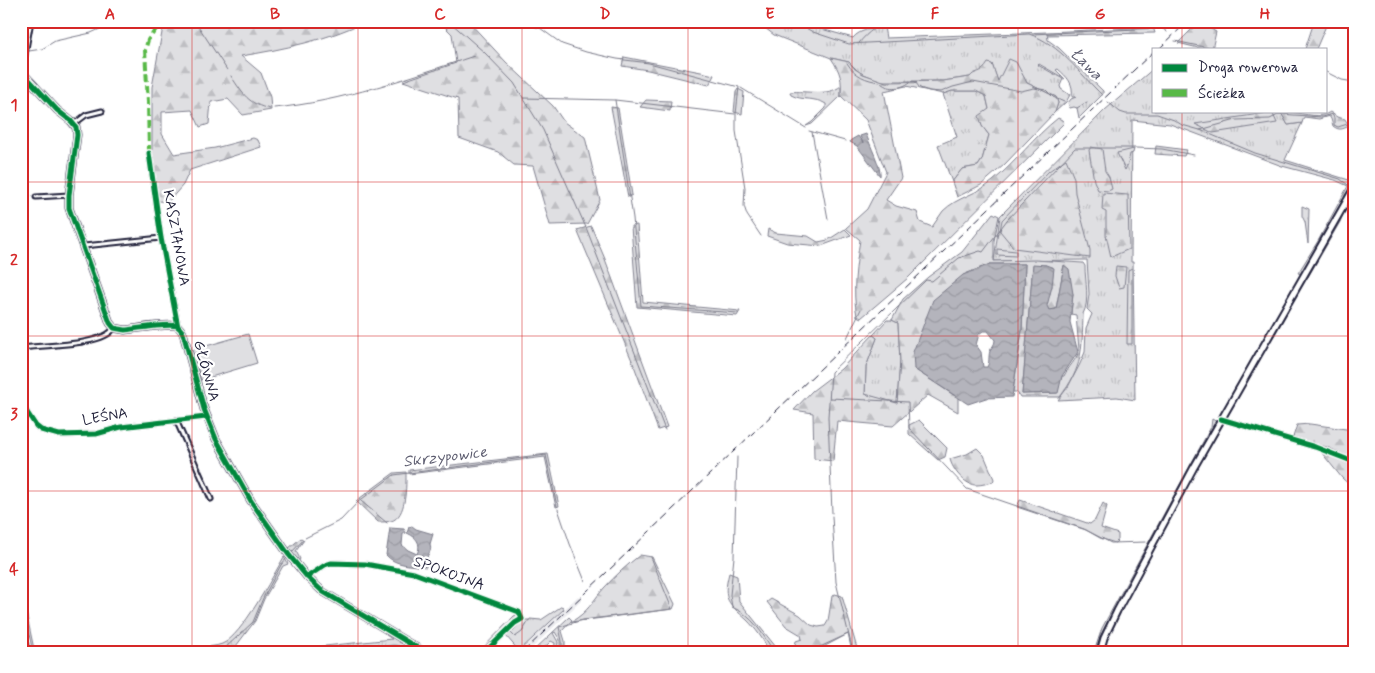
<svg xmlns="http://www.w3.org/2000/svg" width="1375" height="673" font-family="Mynerve,sans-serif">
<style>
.built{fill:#eeeef1}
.grass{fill:url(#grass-tufts);stroke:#80808e}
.forest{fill:url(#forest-firs);stroke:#80808e;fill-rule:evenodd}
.pitch{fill:#dfdfe2;stroke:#80808e}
.water{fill:url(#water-waves);stroke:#7a7a88;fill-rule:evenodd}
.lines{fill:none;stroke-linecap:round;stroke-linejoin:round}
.stream{stroke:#7a7a88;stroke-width:1}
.street-casing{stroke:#22223b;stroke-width:7}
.secondary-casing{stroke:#22223b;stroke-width:9}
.street{stroke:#fff;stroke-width:3}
.secondary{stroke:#fff;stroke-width:5}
.rail{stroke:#22223b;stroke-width:1;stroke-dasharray:8 4;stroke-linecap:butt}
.quiet{stroke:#58b947;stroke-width:4;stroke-dasharray:8 4;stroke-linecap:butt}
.cycleway-casing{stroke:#fff;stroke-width:8}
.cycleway{stroke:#00873e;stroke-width:5}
.grid{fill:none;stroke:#d62828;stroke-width:1;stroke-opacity:0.55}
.labels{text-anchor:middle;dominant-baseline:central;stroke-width:4.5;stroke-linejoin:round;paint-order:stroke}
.street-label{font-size:15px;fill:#22223b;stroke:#fff}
.water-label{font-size:16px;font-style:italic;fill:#5c5c6f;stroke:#fff}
.neatline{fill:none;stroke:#d62828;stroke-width:2}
.grid-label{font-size:16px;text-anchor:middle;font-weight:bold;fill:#d62828}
</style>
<defs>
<pattern id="grass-tufts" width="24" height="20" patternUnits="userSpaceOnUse" patternTransform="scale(1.25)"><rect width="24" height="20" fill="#dfdfe2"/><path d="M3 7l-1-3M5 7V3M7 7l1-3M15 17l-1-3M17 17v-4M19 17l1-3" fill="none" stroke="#bfbfc3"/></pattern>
<pattern id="forest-firs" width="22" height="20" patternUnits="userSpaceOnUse" patternTransform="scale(1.25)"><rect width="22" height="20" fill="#dfdfe2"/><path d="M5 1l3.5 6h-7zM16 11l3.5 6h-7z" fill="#bfbfc3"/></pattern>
<pattern id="water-waves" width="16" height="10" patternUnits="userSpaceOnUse" patternTransform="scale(1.25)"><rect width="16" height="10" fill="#b4b4bc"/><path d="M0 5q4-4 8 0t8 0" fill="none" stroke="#9a9aa2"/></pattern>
</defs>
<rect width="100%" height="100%" fill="#fff"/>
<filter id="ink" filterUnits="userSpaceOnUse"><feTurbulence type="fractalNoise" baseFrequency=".02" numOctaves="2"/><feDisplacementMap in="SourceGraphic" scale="10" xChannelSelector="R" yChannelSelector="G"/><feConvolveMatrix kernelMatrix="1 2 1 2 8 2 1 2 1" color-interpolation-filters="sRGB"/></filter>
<g filter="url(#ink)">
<path class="built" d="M578 596 582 600 528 652H519Z"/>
<path class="grass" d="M756 21H804L818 28 853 38C860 29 873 29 884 27L886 38 1047 32 1048 40 1059 48 1103 91V94L1079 118 1077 108 1074 107 1070 108 1068 103 1071 99 1076 97H1072C1074 83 1067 77 1058 69L1056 70 1065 79 1039 64 1038 65 1063 79 1060 86 1061 89 1070 95 1066 102 1055 112 1058 103 1056 97 1027 83 1023 76 998 82 992 64 983 71 972 75 970 77 943 81H881L859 72 849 62 831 58 774 35Z
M1154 68V111H1280L1288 125 1302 123 1285 160 1352 181 1354 179V184L1302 274 1298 273 1318 241 1348 186 1335 180 1282 166 1170 124 1132 120 1131 262H1133L1135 400 1117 397 1058 400 1068 387 1080 364 1085 352 1086 328 1092 314 1087 309 1089 294 1087 260 994 261 1000 216 1105 110Z
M841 86V96L812 124 806 126 812 122 826 108V104C815 97 802 101 791 95L790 92C806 90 827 97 841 86Z
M952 91H976L986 96 989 109 982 126 989 135 982 160 978 166 962 169 952 182 938 145 957 137 943 94Z
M1347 205 1340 222 1308 277 1307 276Z
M1302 206 1309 209 1308 244 1305 222 1302 216Z
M887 320H892L898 323 900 361 897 403 865 395 866 367 877 338 873 335Z
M1212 419 1217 422 1151 541 1098 652H1094L1102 628 1211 427Z
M548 454 559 506 556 507 545 457 409 474V470Z
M284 557 288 564 283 566 264 599 255 621 233 650 243 652H129L180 648C194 645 209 649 222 644 242 636 272 577 284 557Z
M21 588 34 649 36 651 44 652H33L21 599Z
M562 606 564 609 519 651 506 636 494 648 492 646 516 624H519L511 633 522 632 530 619 541 620Z
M21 609 31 652H28L27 649 21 619Z
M519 614 520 618 514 621 483 652H479L514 616Z
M569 617 572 620 562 631 565 641V652H560V640L555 632 553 633 558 642 557 652H554L555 643 551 641 545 647 549 652H532Z
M387 633 419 651C407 652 403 645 393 645L344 652H267L392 639 386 635Z"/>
<path class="forest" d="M160 21H366C331 39 280 50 241 56L261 73 270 97 271 110 243 115 228 99 211 102 209 124 200 127 192 110 162 112V134L174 154 215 148 253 138 258 140 261 147 190 170 183 185 168 202 159 201 152 152V87L163 27H160Z
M451 21H468L506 62 553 106 564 122 585 137 600 200 587 224 550 225 533 166 514 165 498 152 459 138 458 99 403 81 456 63 452 34 444 26Z
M1297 21H1328L1316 49H1305L1314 22Z
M1199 22 1216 32 1212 49H1202L1178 43Z
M1153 27 1155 33 1047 35V32Z
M624 57 701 72 714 75 709 85 648 70 622 66Z
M831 58 849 62 855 69 863 74 886 82 943 81 970 77C975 70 981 75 988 63L992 64 998 81 1009 59 1016 62 1027 83 1056 97 1058 103 1055 112 1004 165 981 185 957 197 952 182 962 169 978 166 982 160 989 135 982 126 979 116 989 109 986 96 976 91H952L943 94 906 86 884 91 901 178 886 200 896 206 917 212 920 222 932 227C936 222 939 216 943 211 957 197 978 194 993 181 1016 162 1034 137 1058 118L1062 120 1064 123 908 278 861 318 857 316C852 291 856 265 860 240L846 228 867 209 886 172 866 120 841 96C842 79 841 73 831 58Z
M738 89 744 92 742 114 734 112 736 92Z
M646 100 671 101 670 111 640 107Z
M611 107 618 108 632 195 628 197Z
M1280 111C1292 111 1312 117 1322 115 1325 115 1328 113 1330 112L1337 117 1345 119 1349 126C1343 129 1339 131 1333 126L1331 119 1329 116 1319 119 1304 117 1302 123 1288 125Z
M1272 112 1277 123 1213 133 1195 124Z
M1156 146 1187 150 1184 156 1155 154Z
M1091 147 1102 149 1105 171 1109 177 1112 189 1108 191 1098 190 1094 181 1089 150Z
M1134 149 1133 153 1130 154 1128 164 1125 170 1117 153Z
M1066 159 1074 178 1075 193 1090 250V258L1014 248 1000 231 1002 220 1049 171Z
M1103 193 1128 195 1129 249 1111 257 1106 235V212L1102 210Z
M993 213 999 216 994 241V261L1035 260 1083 263 1085 266C1085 281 1090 301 1083 314 1082 350 1083 367 1060 397H1020L1017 392H1013L1022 330 1025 264H990L963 275 914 369 958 398V412L928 395 893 426 837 421 833 461 814 459 813 413 794 410 812 391 841 369 873 335 877 338 866 367 865 394 897 403 900 361 898 323 892 320 903 299 928 277 962 252ZM1033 265H1046L1052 286 1046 306 1049 310 1056 309 1064 266 1073 294 1071 314 1076 315 1079 350C1077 360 1068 367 1064 376H1062L1057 393 1022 394Z
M637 225 643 302 740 311 737 316 637 307 631 226Z
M591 226 605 259 667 427 658 430 633 363 577 230Z
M768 229 776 233 808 236 818 242 828 240 845 229 851 235 821 246 787 243 767 236Z
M997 249 1016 251V256L997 255Z
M1116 266 1126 267 1124 287 1119 288 1115 276Z
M1132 268V344H1127L1128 270Z
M919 420 947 448 945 457 938 460 909 434V425Z
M1310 424 1353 430 1354 459 1327 447 1304 441 1293 437 1297 425Z
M977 448 984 455 994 479 993 482C988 483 982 485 977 485 965 486 952 469 950 459L967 454Z
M1321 452 1354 466V489L1342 478Z
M406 472C406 485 407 517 391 521 388 522 382 522 378 522L356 501 394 473Z
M1020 500 1090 524 1095 520 1103 503 1107 506 1101 528 1118 534V540L1115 543 1100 538 1086 530 1017 507Z
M301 538 304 540 296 551 300 559 298 562 289 551V548Z
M640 555 652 557 675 604 673 609 571 622C589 611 591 603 604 588 615 576 627 565 640 555Z
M729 573 737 576 739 601 780 652H769C765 641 755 628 747 620 728 603 722 600 729 573Z
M835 594 842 596 858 652H852L848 634 814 652H793L796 641 802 639 801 635 786 626 767 602 771 599 800 615 811 625 818 627 825 626 828 621 832 596Z
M525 620H529L522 632 515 637 511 633 519 624Z"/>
<path class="pitch" d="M248 334 257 363 201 380 192 350Z"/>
<path class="water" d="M866 134C869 143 882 169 880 176L857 146 850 142 851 140 858 136 863 143 860 136Z
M990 264H1025L1022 330 1012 397 986 398 968 404 914 369 913 352 933 300 963 275ZM983 331H988L995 340C995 345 992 346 990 351 988 357 990 362 987 367H983L981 352 976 345 979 334Z
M1033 264 1046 265 1054 268 1052 286 1047 306 1049 310 1056 309 1064 265 1069 269 1073 294 1070 322 1078 352 1062 376 1058 393 1022 394Z
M412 526 416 529 433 534 430 544C432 551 429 552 427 557L428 559 426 567C413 565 395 566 386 555L390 528 404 529 406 533 403 534 402 545 408 550 417 554C422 543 416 537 407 533L409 527Z"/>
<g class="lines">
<path class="stream" d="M195 21 227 70
M514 21 540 28 562 44 586 52 617 59 649 63 739 87 736 114V131L745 188 744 206 747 215 761 236
M793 21 813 32 849 44 1029 34C1060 44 1080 74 1102 95
M450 22 485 53 514 83 543 130 587 230 665 430
M1163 29 1167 32
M1032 34 1159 28
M1175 41 1213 49
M859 43C868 32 877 25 891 21
M29 51 42 49 55 41 91 33 117 21
M847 63C855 76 866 80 880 82 887 90 902 89 910 82H915L920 88 929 91 941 92 953 87 973 82 1021 91 1034 88 1046 90 1053 97 1064 102
M1326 72 1342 80 1354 82
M231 76C243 94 248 104 270 109
M741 88 806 128
M523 98 615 100 735 114
M615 100 633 218 641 306 738 313
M1108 102 1120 112 1126 114H1157L1174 120 1182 125 1200 130 1255 153 1340 179 1351 187
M274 108C341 102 410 77 474 56
M1077 108 1087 102
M1200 130 1236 120 1270 119 1280 114 1322 117 1332 114 1334 118V125L1338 127 1354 122
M809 131 845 141
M812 132 828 219
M847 338 861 309
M830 398 908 402 909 428 967 489 1084 529 1111 543 1146 542
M737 457 734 557 730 595 732 607C753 616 762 633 774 652
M361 501 387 523
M558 509 570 544 585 581
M832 513 828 417 831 372 926 280 932 281 959 258 980 251 983 252 1007 220 1075 148H1136L1162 149 1194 155
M832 516 836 582 853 652
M291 553 305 538 341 520 358 502 394 475 546 455 557 506
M173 652 224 649 253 622 263 598 281 565 287 558
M562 652V641L559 627 583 620 672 609 651 557
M809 652 848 634"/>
<g class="street-casing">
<path id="street" d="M22 71 31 21
M74 124 86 115 102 111
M149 153 161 238 178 326
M36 197 69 195
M84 246 161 238
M21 348C42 345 104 346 114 328
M21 403 36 426 41 430 59 435 96 434 121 427 206 417
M1221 419 1315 447 1354 462
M176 420 211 499
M307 577 325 565 331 563 365 564 414 573 519 612 522 619 515 623 485 652"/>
</g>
<g class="secondary-casing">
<path id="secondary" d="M21 71 57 110 71 121 76 127 77 135 69 195V208L110 323 114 328 125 330C135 329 169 323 177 326 182 329 184 335 185 340L204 409 216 439 251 501 289 555 307 577 322 591 424 652
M1100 652 1104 638 1117 611 1193 469 1354 188"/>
</g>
<use href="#street" class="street"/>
<use href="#secondary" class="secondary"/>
<path class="rail" d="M1159 49 1188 21
M523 652 1154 51"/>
<path class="quiet" d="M149 153 148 102 145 50 148 40 162 21"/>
<g class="cycleway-casing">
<path id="cycleway" d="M21 71 57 110 71 121 76 127 77 135 69 195V208L110 323 114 328 125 330C135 329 169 323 177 326 182 329 184 335 185 340L204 409 216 439 251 501 289 555 307 577 322 591 424 652
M149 153 161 238 178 327
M21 403 36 426 41 430 59 435 96 434 121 427 206 417
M1221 419 1315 447 1354 462
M307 577 325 565 331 563 365 564 414 573 519 612 522 619 515 623 485 652"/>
</g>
<use href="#cycleway" class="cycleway"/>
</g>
</g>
<path class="grid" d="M192 21V652M358 21V652M522 21V652M688 21V652M852 21V652M1018 21V652M1182 21V49M1182 111V652M21 182H1354M21 336H1354M21 491H1354"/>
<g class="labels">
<g class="street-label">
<text transform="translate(176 238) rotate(80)">KASZTANOWA</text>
<text transform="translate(206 371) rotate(75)">GŁÓWNA</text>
<text transform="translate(105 417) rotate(-10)">LEŚNA</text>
<text transform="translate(449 574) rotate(20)">SPOKOJNA</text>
</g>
<g class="water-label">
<text transform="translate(1086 64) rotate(45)">Ława</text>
<text transform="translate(445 457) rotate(-7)">Skrzypowice</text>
</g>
</g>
<rect width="1375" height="673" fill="none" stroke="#fff" stroke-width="55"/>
<rect x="1152" y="48" width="175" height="65" fill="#ffffff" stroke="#a7a7b1"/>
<rect x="1162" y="64" width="25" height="8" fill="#00873e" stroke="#a7a7b1"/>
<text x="1198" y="72" font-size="15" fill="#22223b">Droga rowerowa</text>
<rect x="1162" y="89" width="25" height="8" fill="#58b947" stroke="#a7a7b1"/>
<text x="1198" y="98" font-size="15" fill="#22223b">Ścieżka</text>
<rect x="28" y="28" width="1320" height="618" class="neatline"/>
<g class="grid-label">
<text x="110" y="19">A</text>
<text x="275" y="19">B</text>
<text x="440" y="19">C</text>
<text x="605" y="19">D</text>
<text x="770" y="19">E</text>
<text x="935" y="19">F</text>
<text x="1100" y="19">G</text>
<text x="1265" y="19">H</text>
<text x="14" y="110">1</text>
<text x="14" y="265">2</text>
<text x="14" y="419">3</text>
<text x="14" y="574">4</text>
</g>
</svg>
